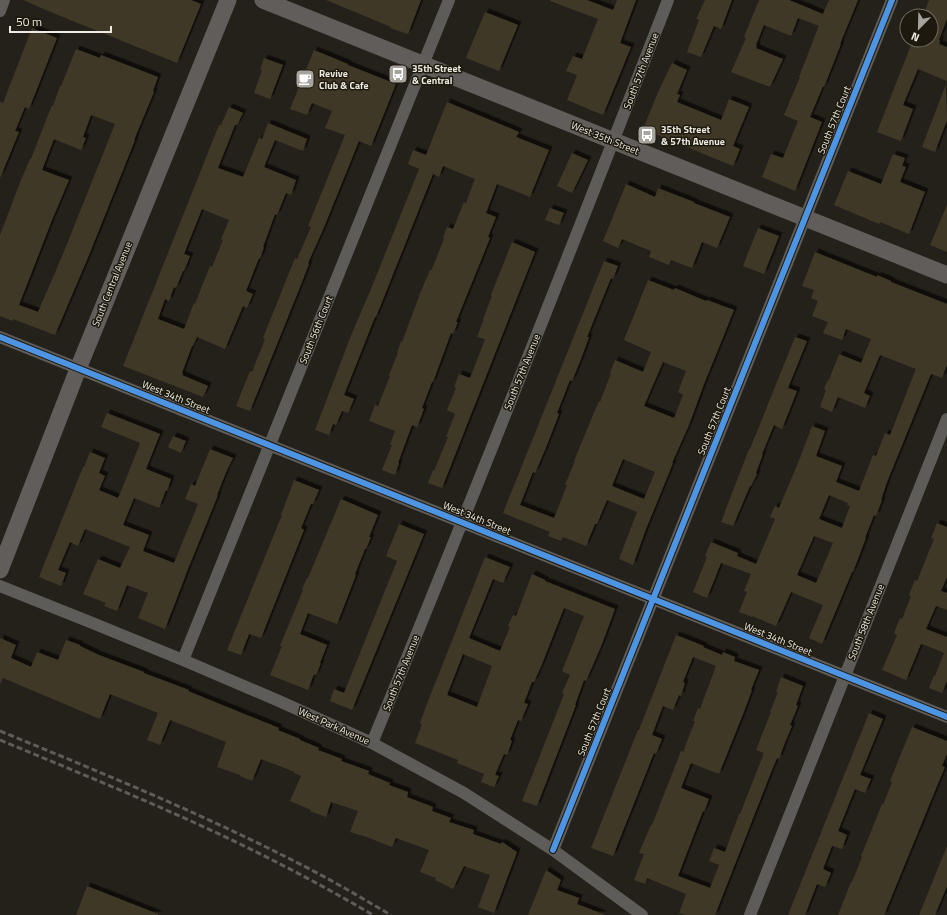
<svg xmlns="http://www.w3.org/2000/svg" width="947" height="915" font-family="'Titillium Web',sans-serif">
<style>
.building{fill:#3f3828;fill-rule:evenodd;filter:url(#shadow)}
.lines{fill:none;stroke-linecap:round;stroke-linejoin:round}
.street{stroke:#5d5c59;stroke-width:12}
.secondary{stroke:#605d5b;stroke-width:17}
.rail{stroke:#5d5c58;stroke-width:3;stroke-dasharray:6 3;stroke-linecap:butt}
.cycleway-casing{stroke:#1e190e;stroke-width:8}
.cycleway{stroke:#4d94e3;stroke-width:6}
.labels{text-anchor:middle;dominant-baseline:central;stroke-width:3;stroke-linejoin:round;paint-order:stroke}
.poi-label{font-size:10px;font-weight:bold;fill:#eeebe3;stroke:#1e190e;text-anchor:start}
.street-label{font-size:10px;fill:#eeebe3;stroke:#1e190e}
</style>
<defs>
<filter id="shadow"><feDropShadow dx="3.5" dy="-3.5" stdDeviation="0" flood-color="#0009"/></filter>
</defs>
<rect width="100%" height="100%" fill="#24211a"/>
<path class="building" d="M23 0H191L201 4 177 63 53 13Z
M326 0H421L408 34 390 28 391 27Z
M550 0H587L613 10 617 0H636L620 43 631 47 603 115 567 100 577 75 566 71 573 56 582 59 598 19 550 1Z
M705 0H732L721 29 714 26 701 57 687 52 699 20 696 19Z
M759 0H789L823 14 829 0H858L840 44H841L824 87 823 86 810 117 822 122 795 191 762 177 771 154 783 158 798 121 784 115 800 77H799L818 28 819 26 798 18 791 36 764 25 756 45 757 46 756 48 783 59 770 87 731 72 746 38 744 37Z
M929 0H947V19L939 40H940L939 44 947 47V81L918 69 903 105 913 109 901 141 877 132 913 40H931V16H923Z
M485 12 518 25 499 71 466 58Z
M32 28 57 38 29 109 25 107 15 131 19 132 0 178V102L3 103Z
M76 49 100 58 101 55 158 77 153 91 154 92 134 140H135L89 255 55 335 13 319V321L0 316V235L21 180 30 159H31L52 105 53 106 60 86H61ZM91 115 115 124 63 254 38 312 19 305 52 220 69 180 42 170 54 139 81 150 86 138 83 137Z
M314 50 348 64V65L396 84 371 146 359 141 322 232 308 263 309 264 300 287 250 411 236 406 250 371 252 372 265 339 263 338 295 258 297 259 311 227 308 226 345 135 325 128 332 111 312 103 307 115 290 109Z
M264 58 283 65 270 99 254 93 262 70H260Z
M672 63 687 70 677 94 680 95 677 102 721 120 729 99 749 107 733 146 740 149 733 166 643 129 659 90Z
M946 84 947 120 935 152 922 147Z
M447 102 519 132 516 137 549 150 530 197 497 184 486 213 496 217 488 237 490 238 456 322H458L453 334 451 333 433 382H432L422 408 424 409 417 427 412 425 398 463H399L395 475 382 470 392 445H390L395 431 369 421 375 405 378 406 390 376 389 375 398 353H397L401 341 402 342 421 291 430 270 431 271 444 239 443 238 447 227 453 229 464 202 466 203 475 179 443 166 439 177 433 174 376 317H375L344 395 354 399 348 413 342 411 336 425 333 424 329 435 315 430 352 333 371 289 419 169 408 164 413 150 426 155Z
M229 107 243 113 237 125H235L218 168 243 177 259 138 262 139 268 123 307 139 303 151 275 140 264 167 296 180 291 195 286 193 277 215 275 214 263 247H264L260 259 259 258 246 291 253 294 247 308 243 306 225 349 197 337 193 346H192L182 373H183L182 375 208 386 203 397 123 366 211 145 219 125H221ZM202 209 229 220 221 239 223 240 212 267 210 266 195 304 194 303 184 329 158 319 165 299 169 301 174 287 176 288 183 271H184L190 256 184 254Z
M572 153 588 160 572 193 557 186Z
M893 154 905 158 902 166 906 167 900 182 925 192 909 234 880 222 879 224 834 205 848 171 881 184Z
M626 184 655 197 658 188 694 202V203L730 217 717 248 702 242 692 268 671 260 669 265 649 257 651 251 622 239 618 248 603 241Z
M947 205V252L930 245Z
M550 208 564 213 559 225 545 220Z
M758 228 779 236 764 274 743 266Z
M512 242 535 252 442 488 428 483 433 470 434 471 448 437H446L455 414 447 410 456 388 454 387 459 374 470 378 485 339 477 337 484 319H483L492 296 491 295Z
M815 252 877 277V275L891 281V282L947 304V365L942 378 931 374 887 482 881 500H882L876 516 874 515 865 538H866L853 572H852L822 644 809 638 823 605 791 592 776 626 752 616V617L739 612 747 592 744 591 751 574 721 563 707 598 693 592 707 557 705 556 711 542 738 553 737 556 756 564 775 519 770 517 775 506 779 508 800 458 812 426 825 431 816 456 842 466 836 482 859 491 873 455 876 456 885 433 890 435 916 369 880 355 864 393 870 396 865 408 838 397 832 412 820 407 826 390 824 389 828 380H829L839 354 861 363 871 339 846 329 842 340 823 333 828 322 812 316 818 301 811 298 814 290 802 286ZM829 495 848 503 847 505 850 506 842 528 819 519ZM814 536 833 543 816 583 797 575Z
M604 261 618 266 613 279 611 278 587 337H589L581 359 572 381 570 380 557 413 559 414 545 450 535 473 533 472 520 505 554 518 567 485H565L575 461H574L588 427 599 401 600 402 611 373H610L615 360 643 372 651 352 624 340 648 280 674 290 675 288 706 301 707 300 734 310 713 362 704 384 689 425 672 463H673L646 529 633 565 619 559 637 512 607 500 597 524H595L586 546 563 537 561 541 548 536 550 532 503 513ZM663 362 686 371 678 392 683 395 674 418 644 406ZM623 459 655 472 644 499 612 486Z
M795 337 807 341 788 388 797 391 782 429 774 425 762 454H763L756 473 757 474 751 486H750L733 526 721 522 749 449H750Z
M107 413 160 434 146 469 171 479 167 491 166 490 159 508 134 498 123 525 149 535 143 551 174 563 198 504 185 499 191 484 195 486 210 449 233 458 227 470 217 495H218L188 569 165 629 138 618 148 593 127 585 117 611 104 606 106 603 83 594 98 559 120 568 130 547 85 529 78 546 70 542 58 570 66 573 61 586 39 577 83 467H84L90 452 105 458 99 473 105 476 99 490 118 498 128 474 140 443 101 427Z
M173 436 186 441 181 453 168 447Z
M294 480 319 490 313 504H311L301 528 304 530 261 638 249 634 241 655 227 650 282 515H281Z
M341 499 378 515 369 537H371L366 549H365L355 574 356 575 337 624 308 613 300 634 327 645 320 663H321L316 675 314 674 308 690 270 675 282 646H280L303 590 302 589 307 578H308Z
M937 523 947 527V577L941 591 947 593V610L936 606 926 629 947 637V681L942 693 929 688 934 675 935 676 944 653 925 645 921 644 906 680 882 670 897 635 894 633 900 618 902 619 911 596 909 595 915 580 917 581 934 539 931 538Z
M399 524 424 534 352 710 330 701 334 689 344 693 382 598 397 561 386 556Z
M485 557 510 567 503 583 493 579 469 638 500 651 510 627 508 626 513 615 516 616 532 574 545 580V581L615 609 602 644 586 681 584 680 575 705H576L537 806 522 801 564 694 562 693 570 675 562 671 584 616 564 608 542 664 534 682H532L524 703 528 704 521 721 518 720 510 740 512 741 507 755 504 754 495 775 499 776 494 787 481 782 484 774 457 763 458 760 415 743 422 724 420 723 427 704ZM463 654 492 666 477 707 447 695Z
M676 635 704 646 703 647 722 655 723 652 735 657 734 661 759 670 751 690H752L745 709 719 774 691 763 681 788 709 799 704 812 703 811 678 876 710 888 719 865 709 861 714 848 725 852 739 814H740L755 776 764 753 756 750 771 712H770L778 692H776L781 677 803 686 796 705 798 706 790 725 792 726 784 745 779 759 777 758 770 775 715 915H685L679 913 686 894 647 878 645 884 634 880 644 854 639 853 651 825H652L681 751 683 752 695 721H693L698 708 700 709 716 666 693 657 683 682 685 683 681 696 679 695 673 710 663 706 652 735 662 739 656 754 654 753 613 856 591 848 638 730H639Z
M0 638 16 645 11 658 31 667 37 652 58 660 66 640 80 645V646L99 655 144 672V673L189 690 188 691 279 728 278 730 300 739V740L319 748 318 750 342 759 341 761 369 771 368 774 390 783 389 785 408 792 407 797 433 807 432 811 451 818 449 822 474 830 473 834 501 844 502 842 517 852 494 913 478 907 490 875 464 866 453 889 435 880 436 878 420 872 429 850 396 838 392 847 364 836H363L350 832 358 811 331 802 326 817 310 811 311 810 290 801 301 776 294 773 295 772 261 759 252 781 240 776V775L217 767 226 742 170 720 160 745 147 740 158 713 110 694 100 719 3 678 0 684Z
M869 713 883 719 860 775 871 779 865 793 855 789 838 831 847 835 842 849 832 846 823 869 831 873 825 887 817 884 805 915H788Z
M912 727 947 741V754L942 766 945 767 937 786 884 915H838L851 882H852L862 857 861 856 868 839 882 804 883 805 892 782 890 781Z
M947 846V886L935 915H919Z
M546 870 561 880 557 890 579 898 577 904 603 914V915H528Z
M87 886 158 914V915H76Z"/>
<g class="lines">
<path class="street" d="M0 11 4 0
M0 337 947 717
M0 586 90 622 183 660 279 701 372 743 464 793 553 850 642 915
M183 660 449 0
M372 743C474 496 572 248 668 0
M553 850 892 0
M750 915 947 419"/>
<path class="secondary" d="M263 0 947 275
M0 570 78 369 228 0"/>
<path class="rail" d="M0 731C100 772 200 813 296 862 328 878 360 897 391 915
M0 740C65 767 129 793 193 822 255 850 315 881 373 915"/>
<g class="cycleway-casing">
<path id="cycleway" d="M0 337 947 717
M553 850 892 0"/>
</g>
<use href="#cycleway" class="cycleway"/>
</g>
<defs>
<g id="bus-square" transform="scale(1)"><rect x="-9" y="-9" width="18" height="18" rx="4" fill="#a7a49d" stroke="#1e190e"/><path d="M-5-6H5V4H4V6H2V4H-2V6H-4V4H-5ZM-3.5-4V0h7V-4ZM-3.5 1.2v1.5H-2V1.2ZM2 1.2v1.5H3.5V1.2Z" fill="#fff"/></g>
<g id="cafe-square" transform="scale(1)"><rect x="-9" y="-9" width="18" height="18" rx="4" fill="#a7a49d" stroke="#1e190e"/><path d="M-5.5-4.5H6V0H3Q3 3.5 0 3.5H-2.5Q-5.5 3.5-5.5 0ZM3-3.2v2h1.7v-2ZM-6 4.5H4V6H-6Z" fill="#fff"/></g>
</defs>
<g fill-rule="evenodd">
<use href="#bus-square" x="398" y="74"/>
<use href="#cafe-square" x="305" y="79"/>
<use href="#bus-square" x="647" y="135"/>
</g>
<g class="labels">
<g class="poi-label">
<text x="412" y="68">35th Street<tspan x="412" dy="12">&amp; Central</tspan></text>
<text x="319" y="73">Revive<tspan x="319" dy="12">Club &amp; Cafe</tspan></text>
<text x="661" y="129">35th Street<tspan x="661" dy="12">&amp; 57th Avenue</tspan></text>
</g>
<g class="street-label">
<text transform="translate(641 71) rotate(-69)">South 57th Avenue</text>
<text transform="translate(834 120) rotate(-68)">South 57th Court</text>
<text transform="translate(605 138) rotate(22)">West 35th Street</text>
<text transform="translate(112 284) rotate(-68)">South Central Avenue</text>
<text transform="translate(316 330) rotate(-68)">South 56th Court</text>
<text transform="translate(522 372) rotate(-68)">South 57th Avenue</text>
<text transform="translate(176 397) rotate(22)">West 34th Street</text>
<text transform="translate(714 421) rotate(-68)">South 57th Court</text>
<text transform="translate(477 518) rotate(22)">West 34th Street</text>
<text transform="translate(866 622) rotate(-68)">South 58th Avenue</text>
<text transform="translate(778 639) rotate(22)">West 34th Street</text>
<text transform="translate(401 673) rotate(-68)">South 57th Avenue</text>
<text transform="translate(594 722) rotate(-68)">South 57th Court</text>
<text transform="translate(334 726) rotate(24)">West Park Avenue</text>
</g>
</g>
<g transform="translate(919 28) rotate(203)"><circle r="19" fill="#1e190e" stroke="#716d63"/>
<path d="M0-3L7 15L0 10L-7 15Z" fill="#a7a49d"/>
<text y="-6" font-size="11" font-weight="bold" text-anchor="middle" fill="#eeebe3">N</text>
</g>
<path d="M10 26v6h101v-6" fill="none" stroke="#eeebe3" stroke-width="2"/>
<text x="16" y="26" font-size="12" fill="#eeebe3" stroke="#1e190e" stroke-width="3" paint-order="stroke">50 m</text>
</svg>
